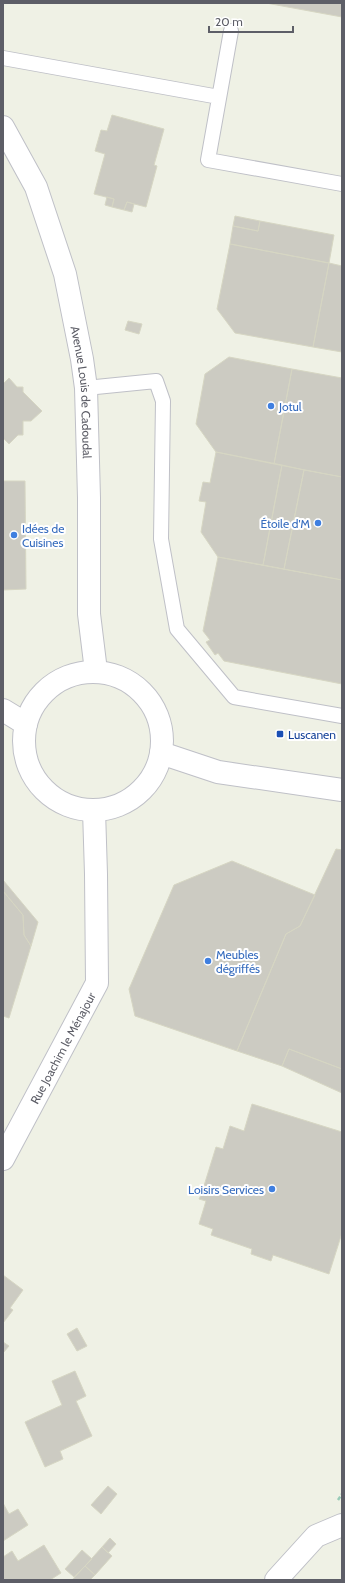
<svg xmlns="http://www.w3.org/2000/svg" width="345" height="1583" font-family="Cabin,sans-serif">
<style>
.building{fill:#cccbc2;stroke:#d6d6c3}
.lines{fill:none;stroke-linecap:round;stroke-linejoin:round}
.service-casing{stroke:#bfc0c7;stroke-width:16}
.minor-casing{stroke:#bfc0c7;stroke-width:24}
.tertiary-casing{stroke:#bfc0c7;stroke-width:24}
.path{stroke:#98cbb7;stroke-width:2.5;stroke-dasharray:4 2;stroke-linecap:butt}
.service{stroke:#fff;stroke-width:14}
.minor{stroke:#fff;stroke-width:22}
.tertiary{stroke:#fff;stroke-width:22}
.shop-dot{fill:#3f7fe0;stroke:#fff;stroke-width:1.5}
.transit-dot{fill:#1a4fb4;stroke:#fff;stroke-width:1.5}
.labels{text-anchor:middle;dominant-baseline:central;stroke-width:4;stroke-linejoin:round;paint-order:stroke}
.street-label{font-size:12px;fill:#5d5e67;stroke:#fff}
.shop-label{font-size:12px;fill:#366cbe;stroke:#fff;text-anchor:start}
.transit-label{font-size:12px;fill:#164399;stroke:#fff;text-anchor:start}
</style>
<rect width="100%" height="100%" fill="#eff1e5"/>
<path class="building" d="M266 3H337L342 4V17Z
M112 115 164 129 154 165 157 166 146 207 127 202 124 210 112 207 114 199 94 194 105 154 95 151 101 130 107 131Z
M107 197 114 199 112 207 105 205Z
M127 202 134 204 132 212 124 210Z
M235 216 260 221 258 231 233 226Z
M260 221 334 235 329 263 230 244 233 226 258 231Z
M230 244 329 263 313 347 235 333 217 309Z
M329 263 342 266V352L313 347Z
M128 321 142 324 139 334 125 330Z
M229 357 292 369 274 464 216 452 196 424 205 374Z
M292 369 342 378V477L274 464Z
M9 378 17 387H23V392L42 411 31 421H23V435H18L9 444 3 438V384Z
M216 452 282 465 263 565 218 557 201 532 206 502 199 501 203 482 210 483Z
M282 465 304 470 284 569 263 565Z
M304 470 342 477V580L284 569Z
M3 481H25L26 589 3 590Z
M218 557 342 580V684L224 661 218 653 215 655 206 642 210 640 203 631Z
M336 849 342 850V1069L289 1049 282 1066 237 1051 286 934 300 926Z
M232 861 315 895 300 926 286 934 237 1051 135 1016 129 989 174 885Z
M3 880 38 922 31 946 24 935 23 915 3 891Z
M3 891 23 915 24 935 31 946 9 1018 3 1016Z
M289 1049 342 1069V1093L282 1066Z
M252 1104 342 1132V1233L329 1274 273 1255 271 1261 251 1254 252 1249 211 1235 213 1229 199 1224 206 1201 199 1199 201 1195 197 1194 199 1189H203L216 1147 223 1149 230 1126 244 1131Z
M3 1275 23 1290 10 1308 13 1310 3 1323Z
M77 1328 87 1346 77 1351 67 1334Z
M3 1342 9 1346 3 1353Z
M75 1371 86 1396 76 1401 92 1436 60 1451 63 1459 45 1467 25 1422 62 1405 52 1381Z
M108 1486 117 1494 101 1514 91 1505Z
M3 1503 9 1514 18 1509 28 1525 3 1541Z
M110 1538 116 1544 108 1553 102 1547Z
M44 1545 61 1573 50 1580H3V1557L12 1551 18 1561Z
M102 1547 112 1556 95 1575 85 1566Z
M82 1550 92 1559 74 1577 65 1569Z
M85 1566 95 1575 90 1580H72Z"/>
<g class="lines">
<g class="service-casing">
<path id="service" d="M231 31 208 160 342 184
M3 58 219 97
M86 388 156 381 163 401 161 539 177 629 234 697 342 716"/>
</g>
<g class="minor-casing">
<g id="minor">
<path d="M3 710 26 724"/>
<path id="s1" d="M3 1159 97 983 96 874 94 810"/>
<path d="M276 1580 316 1536 342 1525"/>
</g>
</g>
<g class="tertiary-casing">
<g id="tertiary">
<path id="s2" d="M3 127 36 187 65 274 82 359 86 388 89 498V614L96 671"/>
<circle cx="93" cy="741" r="69"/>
<path d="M161 753 218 772 342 790"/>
</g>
</g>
<path class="path" d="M338 1500 342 1494"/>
<use href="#service" class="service"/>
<use href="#minor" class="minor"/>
<use href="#tertiary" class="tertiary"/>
</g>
<g class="shop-dot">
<circle cx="271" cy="406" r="4"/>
<circle cx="318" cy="523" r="4"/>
<circle cx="14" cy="535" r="4"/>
<circle cx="208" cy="961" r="4"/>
<circle cx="272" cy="1189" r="4"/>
</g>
<rect class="transit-dot" x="276" y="730" width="8" height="8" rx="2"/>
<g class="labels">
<g class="street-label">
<text stroke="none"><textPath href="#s2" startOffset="280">Avenue Louis de Cadoudal</textPath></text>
<text stroke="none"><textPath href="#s1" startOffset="126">Rue Joachim le Ménajour</textPath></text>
</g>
<g class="shop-label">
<text x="279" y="406">Jotul</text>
<text x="310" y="523" text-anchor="end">Étoile d'M</text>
<text x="22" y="528">Idées de<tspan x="22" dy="14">Cuisines</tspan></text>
<text x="216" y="954">Meubles<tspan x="216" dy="14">dégriffés</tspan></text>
<text x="264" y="1189" text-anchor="end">Loisirs Services</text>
</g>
<g class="transit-label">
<text x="288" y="734">Luscanen</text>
</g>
</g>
<rect width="345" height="1583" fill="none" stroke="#5d5e67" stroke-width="8"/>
<path d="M209 26v6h84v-6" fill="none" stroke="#5d5e67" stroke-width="2"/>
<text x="215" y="26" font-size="12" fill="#5d5e67" stroke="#ffffff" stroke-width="3" paint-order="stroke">20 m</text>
</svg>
